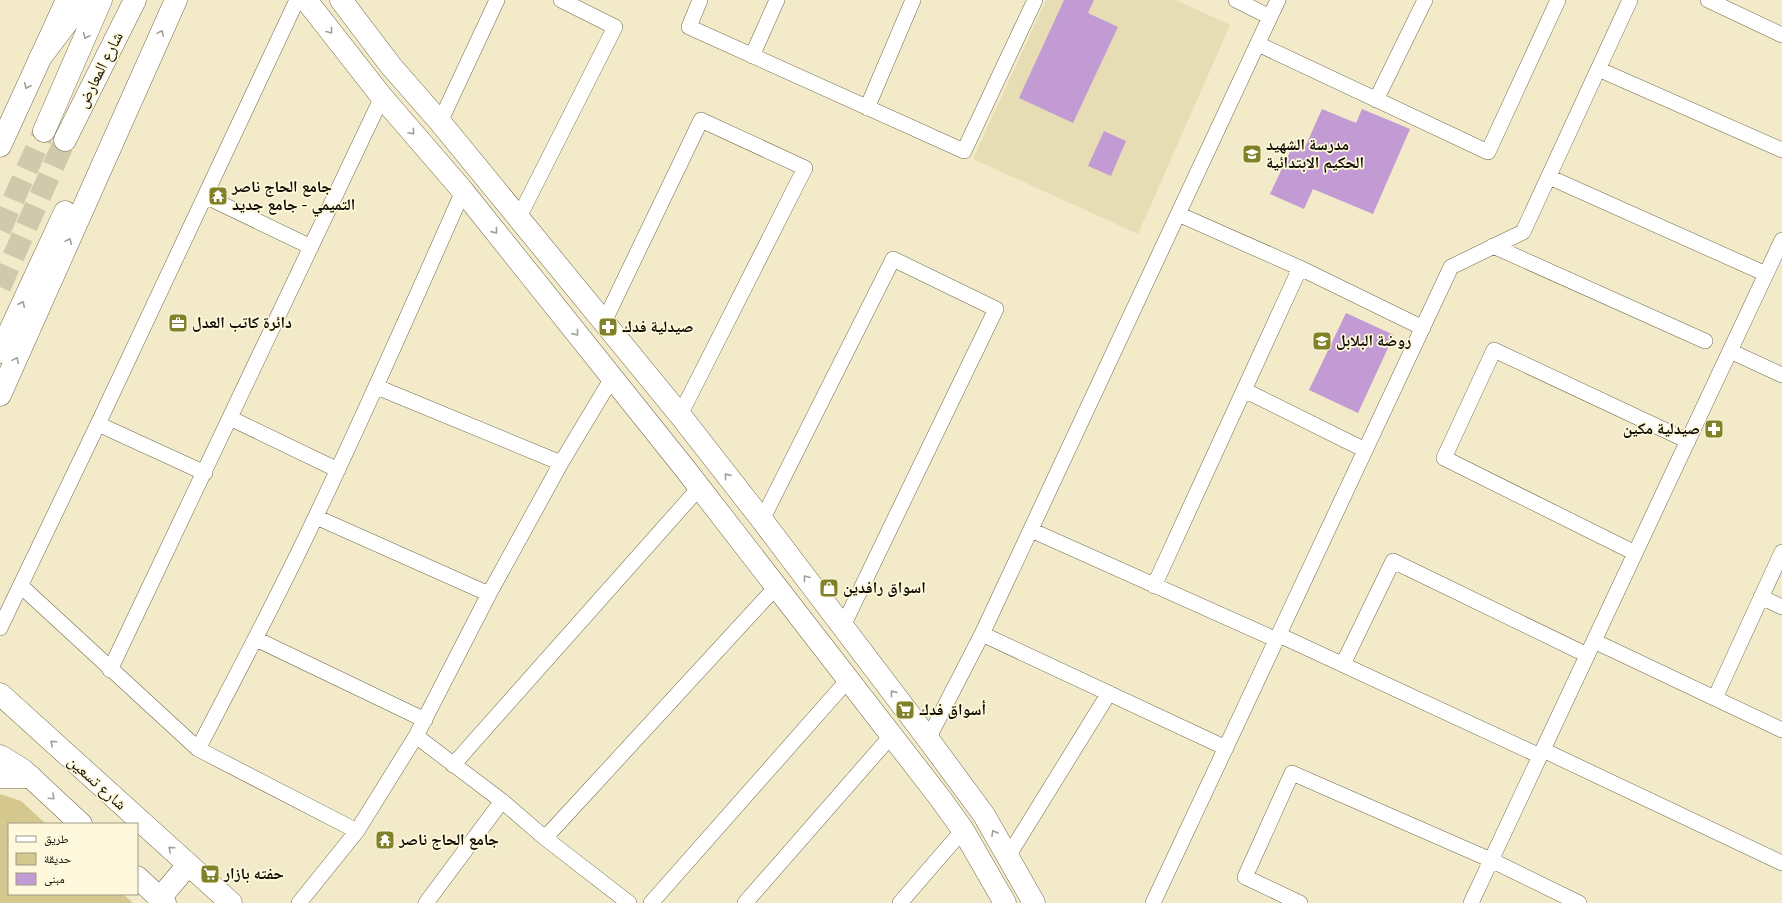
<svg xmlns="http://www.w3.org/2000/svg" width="1782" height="903" font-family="Spectral,'Noto Naskh Arabic',serif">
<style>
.built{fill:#e7ddb4}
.green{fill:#d5c88f}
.building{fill:#c29bd4}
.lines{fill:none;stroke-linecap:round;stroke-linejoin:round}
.primary-tunnel{stroke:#d0c9ab;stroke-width:22;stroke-dasharray:22 11;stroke-linecap:butt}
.street-casing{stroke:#726b4d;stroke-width:16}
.secondary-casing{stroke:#726b4d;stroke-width:23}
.primary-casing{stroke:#726b4d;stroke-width:23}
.street{stroke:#fff;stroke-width:15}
.secondary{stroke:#fff;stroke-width:22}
.primary{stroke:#fff;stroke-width:22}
.oneway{stroke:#a09f9b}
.labels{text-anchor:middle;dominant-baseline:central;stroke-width:3.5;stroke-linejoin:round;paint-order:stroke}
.street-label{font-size:16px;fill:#110e04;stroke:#fef8dc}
.poi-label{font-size:16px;font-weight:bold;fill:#110e04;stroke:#fef8dc;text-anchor:start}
</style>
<rect width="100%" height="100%" fill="#f2eac8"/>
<path class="built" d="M1046 0H1176L1230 25 1138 234 973 159Z"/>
<path class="green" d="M0 794 21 801 46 824H9V894H123L133 903H0Z"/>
<path class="building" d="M1064 0H1094L1088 13 1118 27 1073 123 1019 98Z
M1322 109 1356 123 1362 109 1410 129 1373 214 1313 189 1304 209 1270 194 1295 141 1306 145Z
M1104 131 1126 141 1111 176 1088 166Z
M1346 313 1394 335 1358 413 1309 390Z"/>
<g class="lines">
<path class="primary-tunnel" d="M0 230 44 131
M0 287 65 140"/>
<g class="street-casing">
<path id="street" d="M700 0 689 27 964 151 1035 0
M1236 0 1270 17
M1708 0 1782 35
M1258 44 1488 152 1558 0
M752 56 777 0
M1598 69 1782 150
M1376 100 1425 0
M867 108 913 0
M440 122 497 0
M1549 177 1766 274
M205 196 311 247
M1178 214 1300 268 1423 328
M518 219 615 27 561 0
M1493 246 1705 341
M604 322 701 120 805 168 680 415
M1730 351 1782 375
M377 387 561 463
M1244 390 1365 450
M230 418 338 470
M98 424 205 473
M316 517 489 594
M762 520 893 259 996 309 843 626
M1031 530 1277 640
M1635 553 1444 458 1494 350 1688 441
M21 586 198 749 357 831
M1154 586 1300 268
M1761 597 1782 607
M0 628 98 424 297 0
M982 634 1226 748
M1279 635 1540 756
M256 639 425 720
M1594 641 1782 730
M1343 664 1393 561 1587 655
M110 670 382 97
M1715 698 1782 552
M416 736 502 801 545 838 629 903
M928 739 982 634 1278 0
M198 749C238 672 279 595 316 516 367 409 415 300 463 191
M1543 750 1782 863
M453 765 699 488
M545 838 776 587
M1007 858 1109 693
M299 903 357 831 416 736 489 594 561 463 612 378
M426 903 502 801
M651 903 847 681
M745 903 891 736
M900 903 963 830
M1153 903 1451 267 1523 232 1630 0
M1300 903 1245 877 1292 773 1491 860 1579 903
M1471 903 1782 240"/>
</g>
<g class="secondary-casing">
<path id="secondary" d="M306 0 382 97 463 191 686 470 940 798 963 830 1005 903
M341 0 391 66 440 122 680 415 762 520 928 739 984 815 1034 903
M0 146 67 0
M0 352 65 212
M0 395 176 0
M0 694 231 903
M0 756 23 770 81 824
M137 877 165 903
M160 898 188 865"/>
</g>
<g class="primary-casing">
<path id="primary" d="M40 58 84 0
M44 131 101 0
M65 140 135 0
M0 777H31"/>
</g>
<use href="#street" class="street"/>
<use href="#secondary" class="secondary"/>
<use href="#primary" class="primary"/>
</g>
<defs><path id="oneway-chevron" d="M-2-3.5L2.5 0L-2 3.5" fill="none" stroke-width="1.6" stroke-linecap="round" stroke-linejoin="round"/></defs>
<g class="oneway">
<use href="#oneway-chevron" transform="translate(330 31) rotate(52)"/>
<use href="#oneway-chevron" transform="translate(161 33) rotate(-66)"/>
<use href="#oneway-chevron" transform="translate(86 36) rotate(114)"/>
<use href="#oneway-chevron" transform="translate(27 86) rotate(115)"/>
<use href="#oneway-chevron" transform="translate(412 132) rotate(49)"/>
<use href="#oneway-chevron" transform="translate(495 231) rotate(51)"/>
<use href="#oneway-chevron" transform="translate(69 241) rotate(-66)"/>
<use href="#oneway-chevron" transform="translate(22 304) rotate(-65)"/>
<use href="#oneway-chevron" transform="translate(576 333) rotate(51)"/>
<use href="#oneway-chevron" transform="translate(16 360) rotate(-66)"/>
<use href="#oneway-chevron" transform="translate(727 476) rotate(-129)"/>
<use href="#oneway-chevron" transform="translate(806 578) rotate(-127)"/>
<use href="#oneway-chevron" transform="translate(893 693) rotate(-128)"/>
<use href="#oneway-chevron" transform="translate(53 743) rotate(-138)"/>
<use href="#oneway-chevron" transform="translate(52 797) rotate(43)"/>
<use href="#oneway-chevron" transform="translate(994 833) rotate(-119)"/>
<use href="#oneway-chevron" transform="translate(171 849) rotate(-138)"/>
</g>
<defs>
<g id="school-square" transform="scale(1)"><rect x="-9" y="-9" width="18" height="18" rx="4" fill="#818129" stroke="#fef8dc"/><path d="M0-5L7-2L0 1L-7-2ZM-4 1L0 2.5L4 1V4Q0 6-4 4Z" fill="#fff"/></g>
<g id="temple-square" transform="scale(1)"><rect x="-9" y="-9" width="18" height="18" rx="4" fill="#818129" stroke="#fef8dc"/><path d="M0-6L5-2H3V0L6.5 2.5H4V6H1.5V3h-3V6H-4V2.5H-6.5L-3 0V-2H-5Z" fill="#fff"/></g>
<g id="office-square" transform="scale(1)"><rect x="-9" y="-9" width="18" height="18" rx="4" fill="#818129" stroke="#fef8dc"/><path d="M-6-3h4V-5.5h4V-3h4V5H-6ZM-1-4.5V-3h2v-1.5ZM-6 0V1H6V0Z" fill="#fff"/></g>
<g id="pharmacy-square" transform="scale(1)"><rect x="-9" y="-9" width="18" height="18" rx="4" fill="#818129" stroke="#fef8dc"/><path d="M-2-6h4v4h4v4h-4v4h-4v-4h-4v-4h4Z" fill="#fff"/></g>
<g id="shop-square" transform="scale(1)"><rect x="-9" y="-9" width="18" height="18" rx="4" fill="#818129" stroke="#fef8dc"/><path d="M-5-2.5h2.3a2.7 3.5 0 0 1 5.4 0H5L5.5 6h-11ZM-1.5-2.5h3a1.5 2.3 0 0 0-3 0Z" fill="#fff"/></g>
<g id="supermarket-square" transform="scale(1)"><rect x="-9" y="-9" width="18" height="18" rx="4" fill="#818129" stroke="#fef8dc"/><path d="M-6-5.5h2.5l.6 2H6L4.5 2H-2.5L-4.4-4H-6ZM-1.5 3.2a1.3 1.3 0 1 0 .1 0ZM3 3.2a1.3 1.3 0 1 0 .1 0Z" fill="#fff"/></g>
</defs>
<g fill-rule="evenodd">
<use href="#school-square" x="1252" y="154"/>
<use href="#temple-square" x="218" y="196"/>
<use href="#office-square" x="178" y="323"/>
<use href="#pharmacy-square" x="608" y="327"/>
<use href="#school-square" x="1322" y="341"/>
<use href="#pharmacy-square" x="1714" y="429"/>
<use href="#shop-square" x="829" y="588"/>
<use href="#supermarket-square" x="905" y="710"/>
<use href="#temple-square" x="385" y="840"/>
<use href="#supermarket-square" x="210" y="874"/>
</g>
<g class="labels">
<g class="street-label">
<text transform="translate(100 70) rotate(-63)">شارع المعارض</text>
<text transform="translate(97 783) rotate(42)">شارع تسعين</text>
</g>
<g class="poi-label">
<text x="1266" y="145">مدرسة الشهيد<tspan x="1266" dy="18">الحكيم الابتدائية</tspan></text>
<text x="232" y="187">جامع الحاج ناصر<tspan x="232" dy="18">التميمي - جامع جديد</tspan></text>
<text x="192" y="323">دائرة كاتب العدل</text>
<text x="622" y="327">صيدلية فدك</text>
<text x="1336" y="341">روضة البلابل</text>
<text x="1700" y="429" text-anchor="end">صيدلية مكين</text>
<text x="843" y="588">اسواق رافدين</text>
<text x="919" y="710">أسواق فدك</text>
<text x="399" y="840">جامع الحاج ناصر</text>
<text x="224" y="874">حفته بازار</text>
</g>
</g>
<rect x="8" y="823" width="130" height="72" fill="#fef8dc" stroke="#9f9a86"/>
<rect x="16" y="836" width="20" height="6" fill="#ffffff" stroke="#9f9a86"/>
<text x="44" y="843" font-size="12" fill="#110e04">طريق</text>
<rect x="16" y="853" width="20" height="12" fill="#d5c88f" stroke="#9f9a86"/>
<text x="44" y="863" font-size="12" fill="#110e04">حديقة</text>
<rect x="16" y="873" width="20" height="12" fill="#c29bd4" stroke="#9f9a86"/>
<text x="44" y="883" font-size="12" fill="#110e04">مبنى</text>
</svg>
